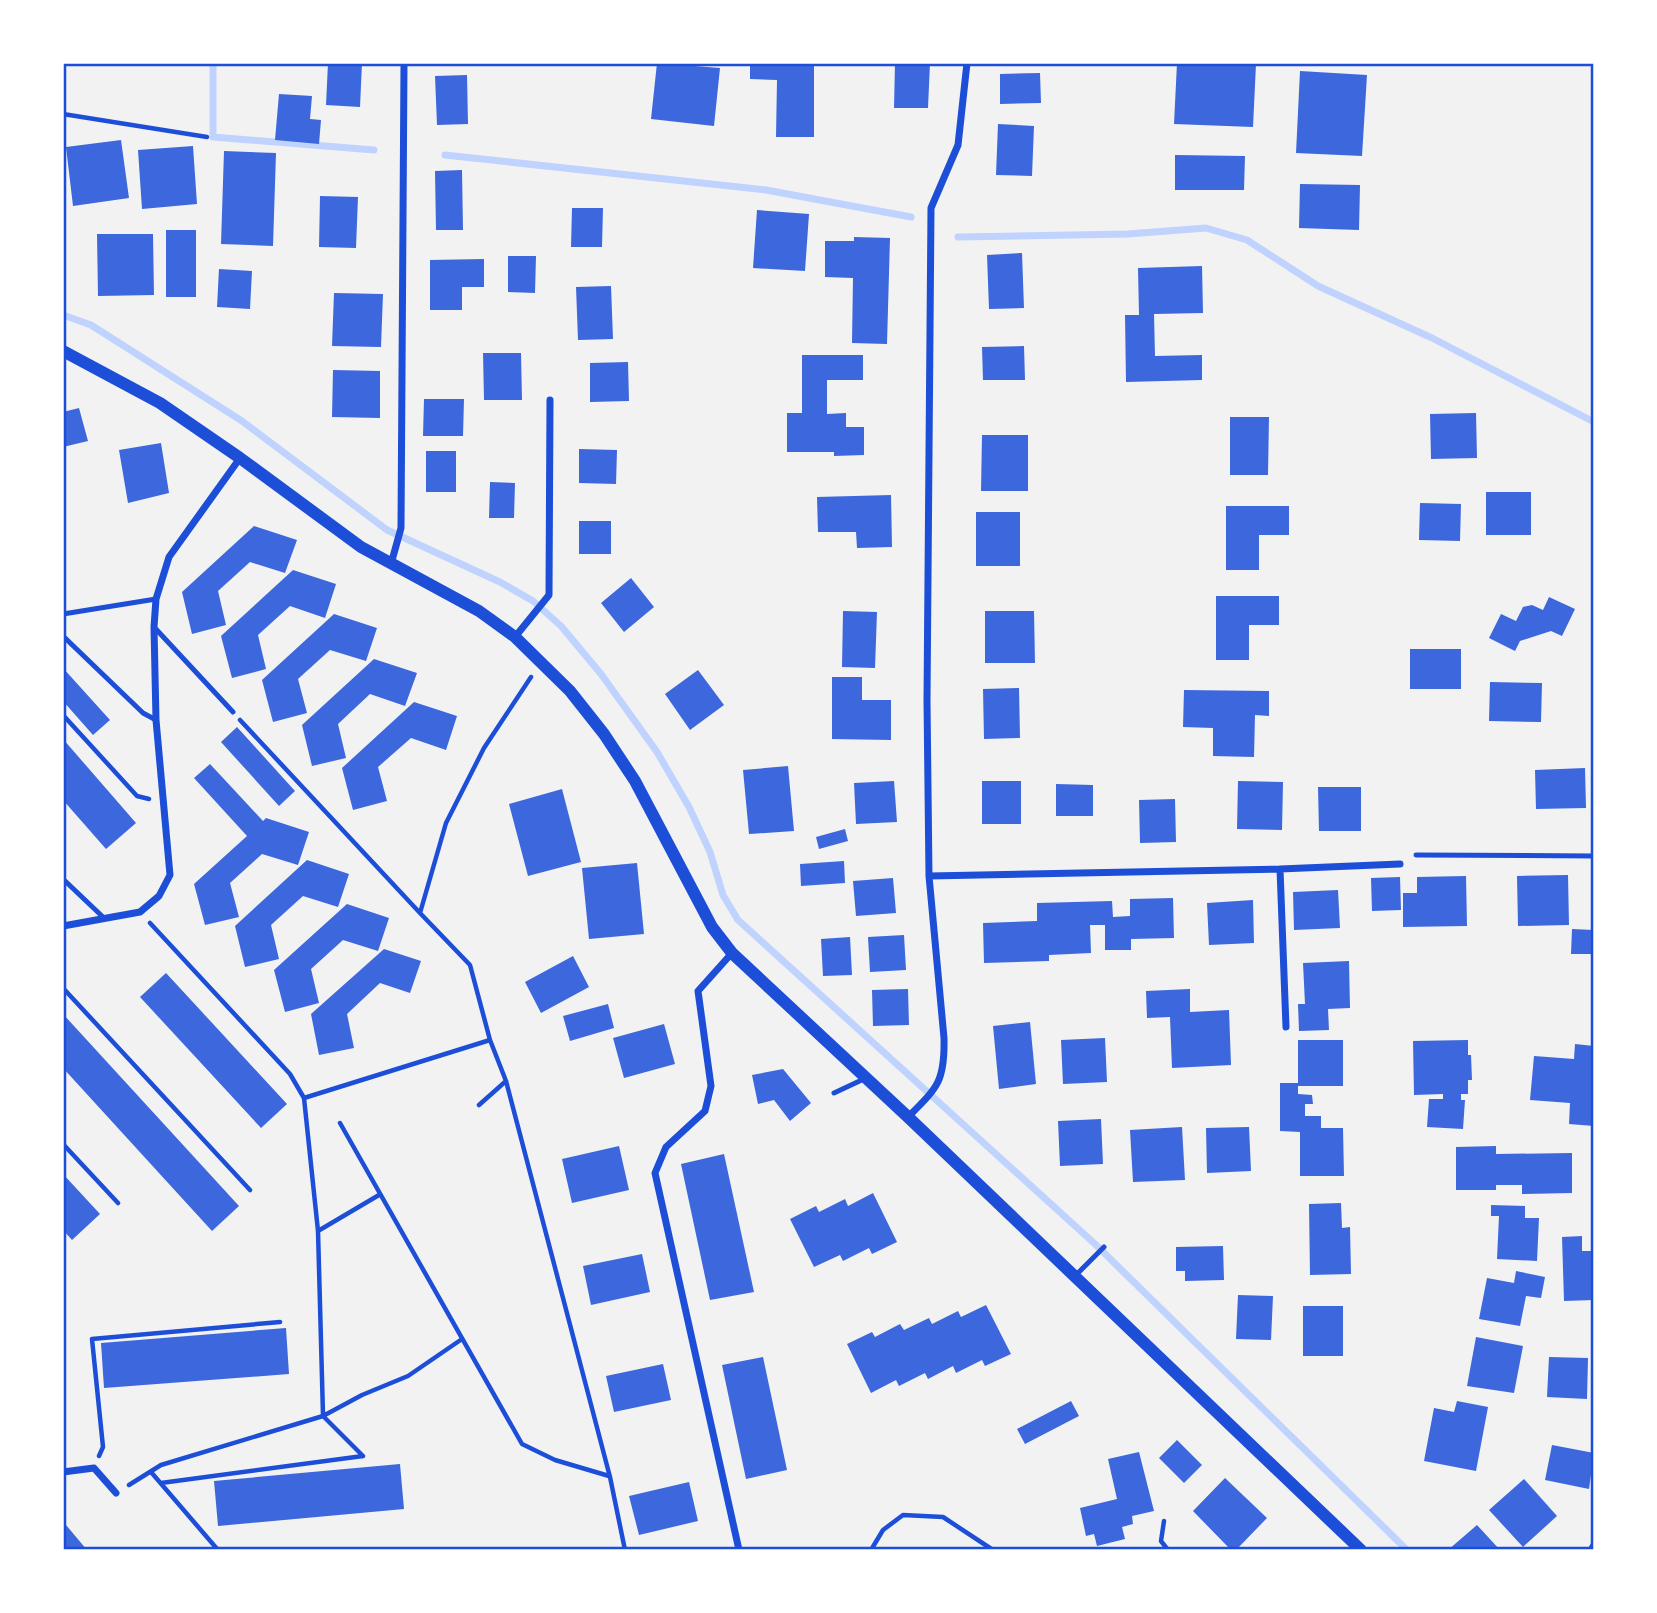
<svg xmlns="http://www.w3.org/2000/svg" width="1657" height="1613" font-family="'Archivo Narrow',sans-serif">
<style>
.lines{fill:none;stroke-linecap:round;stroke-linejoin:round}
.stream{stroke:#bfd3fe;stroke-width:7}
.building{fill:#3d67dc}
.path{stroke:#1d4ed8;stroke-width:4.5}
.service{stroke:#1d4ed8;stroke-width:5}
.minor{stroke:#1d4ed8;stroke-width:7}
.tertiary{stroke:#1d4ed8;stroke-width:12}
.neatline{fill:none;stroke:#1d4ed8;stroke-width:2.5}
</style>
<rect width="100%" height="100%" fill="#f2f2f2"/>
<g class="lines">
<path class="stream" d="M213 63V137L374 150
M445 155 766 190 911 217
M958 237 1128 234 1206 228 1247 240 1318 286 1432 338 1594 422
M63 315 91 325 242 421 387 530 500 582 533 601 561 626 601 674 657 752 689 807 710 852 723 895 738 920 1095 1244 1407 1550"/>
</g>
<path class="building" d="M328 63H362L360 107 326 105Z
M657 63 720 68 714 126 651 119Z
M750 63H814V137H776L777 80 750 79Z
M895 63H930L928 108H894Z
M1177 63 1256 64 1253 127 1174 124Z
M1300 71 1367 75 1362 156 1296 153Z
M1040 73 1041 103 1000 104V74Z
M467 75 468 124 437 125 435 76Z
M279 94 312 96 310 119 321 120 319 144 275 140Z
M998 124 1034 126 1032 176 996 175Z
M121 140 129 198 73 206 66 147Z
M193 146 197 204 142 209 138 150Z
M224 151 276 153 273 246 221 244Z
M1175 155 1245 156 1244 190H1175Z
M462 170 463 230H436L435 171Z
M1300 184 1360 185 1359 230 1299 228Z
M320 196 358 197 356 248 319 247Z
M572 208H603L602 247H571Z
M757 210 809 214 805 271 753 268Z
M166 230H196V297H166Z
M97 234H153L154 295 98 296Z
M854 237 890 238 887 344 852 343 853 278 825 277V241H854Z
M1022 253 1024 308 989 309 987 255Z
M508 256H536L535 293 508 292Z
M484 259V287H462V310H430V260Z
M1202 266 1203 313 1154 314 1155 356 1202 355V380L1126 382 1125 315H1139L1138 268Z
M219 269 252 271 250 309 217 307Z
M611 286 613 339 578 340 576 287Z
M334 293 383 294 381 347 332 346Z
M1024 346 1025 380H983L982 347Z
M483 353H521L522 400H484Z
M802 355H863V380H827V414L846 413V427H864V455L834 456V452H787V413H802Z
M628 362 629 401 590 402V363Z
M333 370 380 371V418L332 417Z
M424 399H464L463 436H423Z
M79 408 88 441 63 447V412Z
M1476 413 1477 458 1431 459 1430 414Z
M1230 417H1269L1268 475H1230Z
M982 435H1028V491H981Z
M161 443 169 493 128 503 119 450Z
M579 449 617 450 616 484 579 483Z
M426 451H456V492H426Z
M490 482 515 483 514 518H489Z
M1486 492H1531V535H1486Z
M891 495 892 547 857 548 856 532H818L817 497Z
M1420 503 1461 504 1460 541 1419 540Z
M1226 506H1289V535H1259V570H1226Z
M976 512H1020V566H976Z
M579 521H611V554H579Z
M254 526 297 540 285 573 250 562 218 591 226 625 192 634 182 592Z
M293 570 336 584 325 618 290 606 258 635 266 669 232 678 221 636Z
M631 578 654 607 624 632 601 603Z
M1216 596H1279V625H1249V660H1216Z
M1549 597 1575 609 1562 636 1551 631 1520 641 1515 651 1489 638 1501 614 1516 621 1523 607 1532 605 1543 610Z
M843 611 877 612 875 668 842 667Z
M985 611H1034L1035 663H985Z
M334 614 377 628 366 661 330 650 298 679 307 713 273 722 262 680Z
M1410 649H1461V689H1410Z
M374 659 417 673 405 706 370 694 338 724 346 758 312 766 302 725Z
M63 668 110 720 93 735 63 701Z
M698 670 724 705 690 730 665 694Z
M832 677H862V700H891V740L832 739Z
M1490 682 1542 683 1541 722 1489 721Z
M1019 688 1020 738 984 739 983 689Z
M1184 690 1269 691V716L1255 715 1254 757 1213 756V728L1183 727Z
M414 702 457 716 446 750 411 738 378 767 387 801 353 810 342 768Z
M237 727 295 791 279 806 221 742Z
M63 739 136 823 106 849 63 800Z
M210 764 263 821 266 818 309 832 298 865 262 854 230 883 239 917 205 925 194 884 247 836 194 778Z
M788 766 794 831 749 834 743 770Z
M1585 768 1586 808 1536 809 1535 770Z
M894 781 897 822 856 824 854 783Z
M982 781H1021V824H982Z
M1238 781 1283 782 1282 830 1237 829Z
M1056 784 1093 785V816H1056Z
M1318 787H1361V831H1319Z
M562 789 581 862 528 876 509 804Z
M1175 799 1176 842 1140 843 1139 800Z
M845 829 848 841 819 849 816 837Z
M307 860 349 874 338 907 303 896 271 925 279 959 245 967 235 926Z
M844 861 845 883 801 886 800 864Z
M637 863 644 934 589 939 582 868Z
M1568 875 1569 925 1518 926 1517 876Z
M1466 876 1467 926 1403 927V893H1417V877Z
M1400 877 1401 910 1372 911 1371 878Z
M893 878 896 913 856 916 853 881Z
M1338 890 1340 928 1294 930 1293 892Z
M1173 898 1174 938 1131 939V950H1105V925H1090L1091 953 1049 955V961L984 963 983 923 1037 921V903L1112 901 1113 917 1130 916V899Z
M1253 900 1254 943 1209 945 1207 903Z
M347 904 389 918 378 951 343 940 311 969 319 1003 285 1012 274 970Z
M1572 929 1594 930V954H1571Z
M904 935 906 970 870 972 868 937Z
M850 937 852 975 823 976 821 939Z
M384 949 421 961 410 993 380 983 347 1014 354 1048 319 1055 311 1014Z
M573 956 589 987 541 1013 525 982Z
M1349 961 1350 1008 1328 1009 1329 1030 1299 1031 1298 1004H1305L1303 963Z
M166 973 287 1104 261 1128 140 997Z
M908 989 909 1025 873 1026 872 990Z
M1190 989V1012L1229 1010 1231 1065 1172 1068 1170 1017 1147 1018 1146 991Z
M608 1004 614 1028 570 1041 563 1016Z
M63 1014 239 1206 212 1231 63 1068Z
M1030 1022 1036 1084 999 1089 993 1026Z
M664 1024 675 1064 624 1078 613 1038Z
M1105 1038 1107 1082 1063 1084 1061 1040Z
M1298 1040H1343V1086H1298V1094L1312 1095 1313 1104H1305V1116H1321V1128H1343L1344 1176H1300V1132L1280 1131V1083H1298Z
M1468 1040V1055H1471L1472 1080H1468V1094H1461V1100H1465L1463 1129 1427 1127 1429 1099H1443V1094L1414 1095 1413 1041Z
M1575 1044 1594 1046 1592 1096H1594V1126L1569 1124 1570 1103 1530 1100 1534 1056 1574 1059Z
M783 1069 811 1103 790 1121 774 1100 758 1104 752 1075Z
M1101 1119 1103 1164 1060 1166 1058 1121Z
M1182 1127 1185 1180 1133 1182 1130 1130Z
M1249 1127 1251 1171 1207 1173 1206 1128Z
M619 1146 629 1190 572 1203 562 1159Z
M1496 1146V1154L1572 1153V1193L1522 1194V1185H1496V1190H1456V1147Z
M724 1154 754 1292 710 1300 681 1164Z
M63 1174 100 1214 72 1240 63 1230Z
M873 1193 897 1242 872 1254 869 1248 843 1261 840 1255 814 1267 790 1219 816 1206 819 1212 845 1199 848 1206Z
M1341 1203 1342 1228 1350 1227 1351 1274 1310 1275 1309 1204Z
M1491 1205 1525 1206V1218H1539L1537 1261 1497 1259 1499 1216H1491Z
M1582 1236V1251H1594V1300L1564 1301 1562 1237Z
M1223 1246 1224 1280 1185 1281V1271H1176V1247Z
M642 1254 650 1292 591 1305 583 1266Z
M1516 1271 1545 1277 1541 1298 1526 1296 1520 1326 1479 1319 1487 1278 1514 1283Z
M1238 1295 1273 1296 1271 1340 1236 1339Z
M986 1305 1011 1354 985 1366 982 1360 956 1373 953 1366 928 1379 925 1373 899 1386 896 1380 871 1393 847 1344 872 1332 875 1337 900 1324 904 1330 929 1318 932 1324 958 1311 961 1317Z
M1303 1306H1343V1356H1303Z
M286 1328 289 1374 104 1388 101 1343Z
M1476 1337 1523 1346 1514 1393 1467 1386Z
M763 1357 787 1470 746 1479 722 1365Z
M1549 1357 1588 1358 1587 1399 1547 1397Z
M663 1364 671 1400 614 1412 606 1376Z
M1071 1401 1079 1416 1025 1444 1017 1429Z
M1457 1401 1488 1407 1476 1471 1424 1461 1434 1408 1454 1412Z
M1177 1440 1202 1465 1184 1483 1159 1458Z
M1552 1445 1594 1453 1589 1489 1545 1480Z
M1139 1452 1154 1511 1132 1516 1133 1524 1122 1527 1125 1539 1097 1546 1094 1534 1086 1536 1080 1508 1117 1499 1108 1459Z
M400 1464 404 1509 218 1526 214 1481Z
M1225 1478 1267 1518 1236 1550H1231L1193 1511Z
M1524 1479 1557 1516 1523 1547 1489 1510Z
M689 1482 698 1521 639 1535 629 1496Z
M66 1525 87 1550H63V1528Z
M1477 1525 1500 1550H1448Z"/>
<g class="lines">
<path class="path" d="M63 114 207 137
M531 677 484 748 446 823 420 913 470 965 490 1040 506 1081 610 1477 625 1550
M63 715 137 796 149 799
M240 720 420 913
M150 923 290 1074 304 1098 490 1040
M63 988 250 1190
M304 1098 318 1231 323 1415
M479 1105 506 1081
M340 1123 522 1444 555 1460 609 1476
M63 1144 118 1203
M318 1231 379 1195
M323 1416 363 1456
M99 1456 103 1447 92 1339 280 1322
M151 1472 218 1550
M161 1483 363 1456
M129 1485 161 1465 323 1416 362 1395 408 1376 462 1339
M1164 1521 1161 1541 1168 1550
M871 1550 883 1530 903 1515 943 1517 993 1550"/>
<path class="service" d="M63 614 156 599
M154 627 233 712
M63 636 143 713 156 720
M1416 855 1594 856
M63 879 104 918
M834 1093 866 1078
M1074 1277 1104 1247"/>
<path class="minor" d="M391 564 401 528 404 63
M515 637 549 595 550 400
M1280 869 1286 1027
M929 876 1280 869 1400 864
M63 926 140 912 159 896 170 875 156 720 154 627 156 599 169 557 240 458
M732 953 698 991 711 1086 705 1111 666 1147 655 1173 739 1550
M908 1117C938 1087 945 1081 944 1038L929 876 927 700 931 208 958 145 967 63
M63 1472 94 1468 116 1493
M1591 1550 1594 1545"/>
<path class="tertiary" d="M63 351 160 403 240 458 361 547 479 611 515 637 570 691 604 734 635 781 712 927 732 953 908 1117 1361 1550"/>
</g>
<rect width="1657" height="1613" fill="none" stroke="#ffffff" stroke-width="130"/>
<rect x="65" y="65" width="1527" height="1483" class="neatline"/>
</svg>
